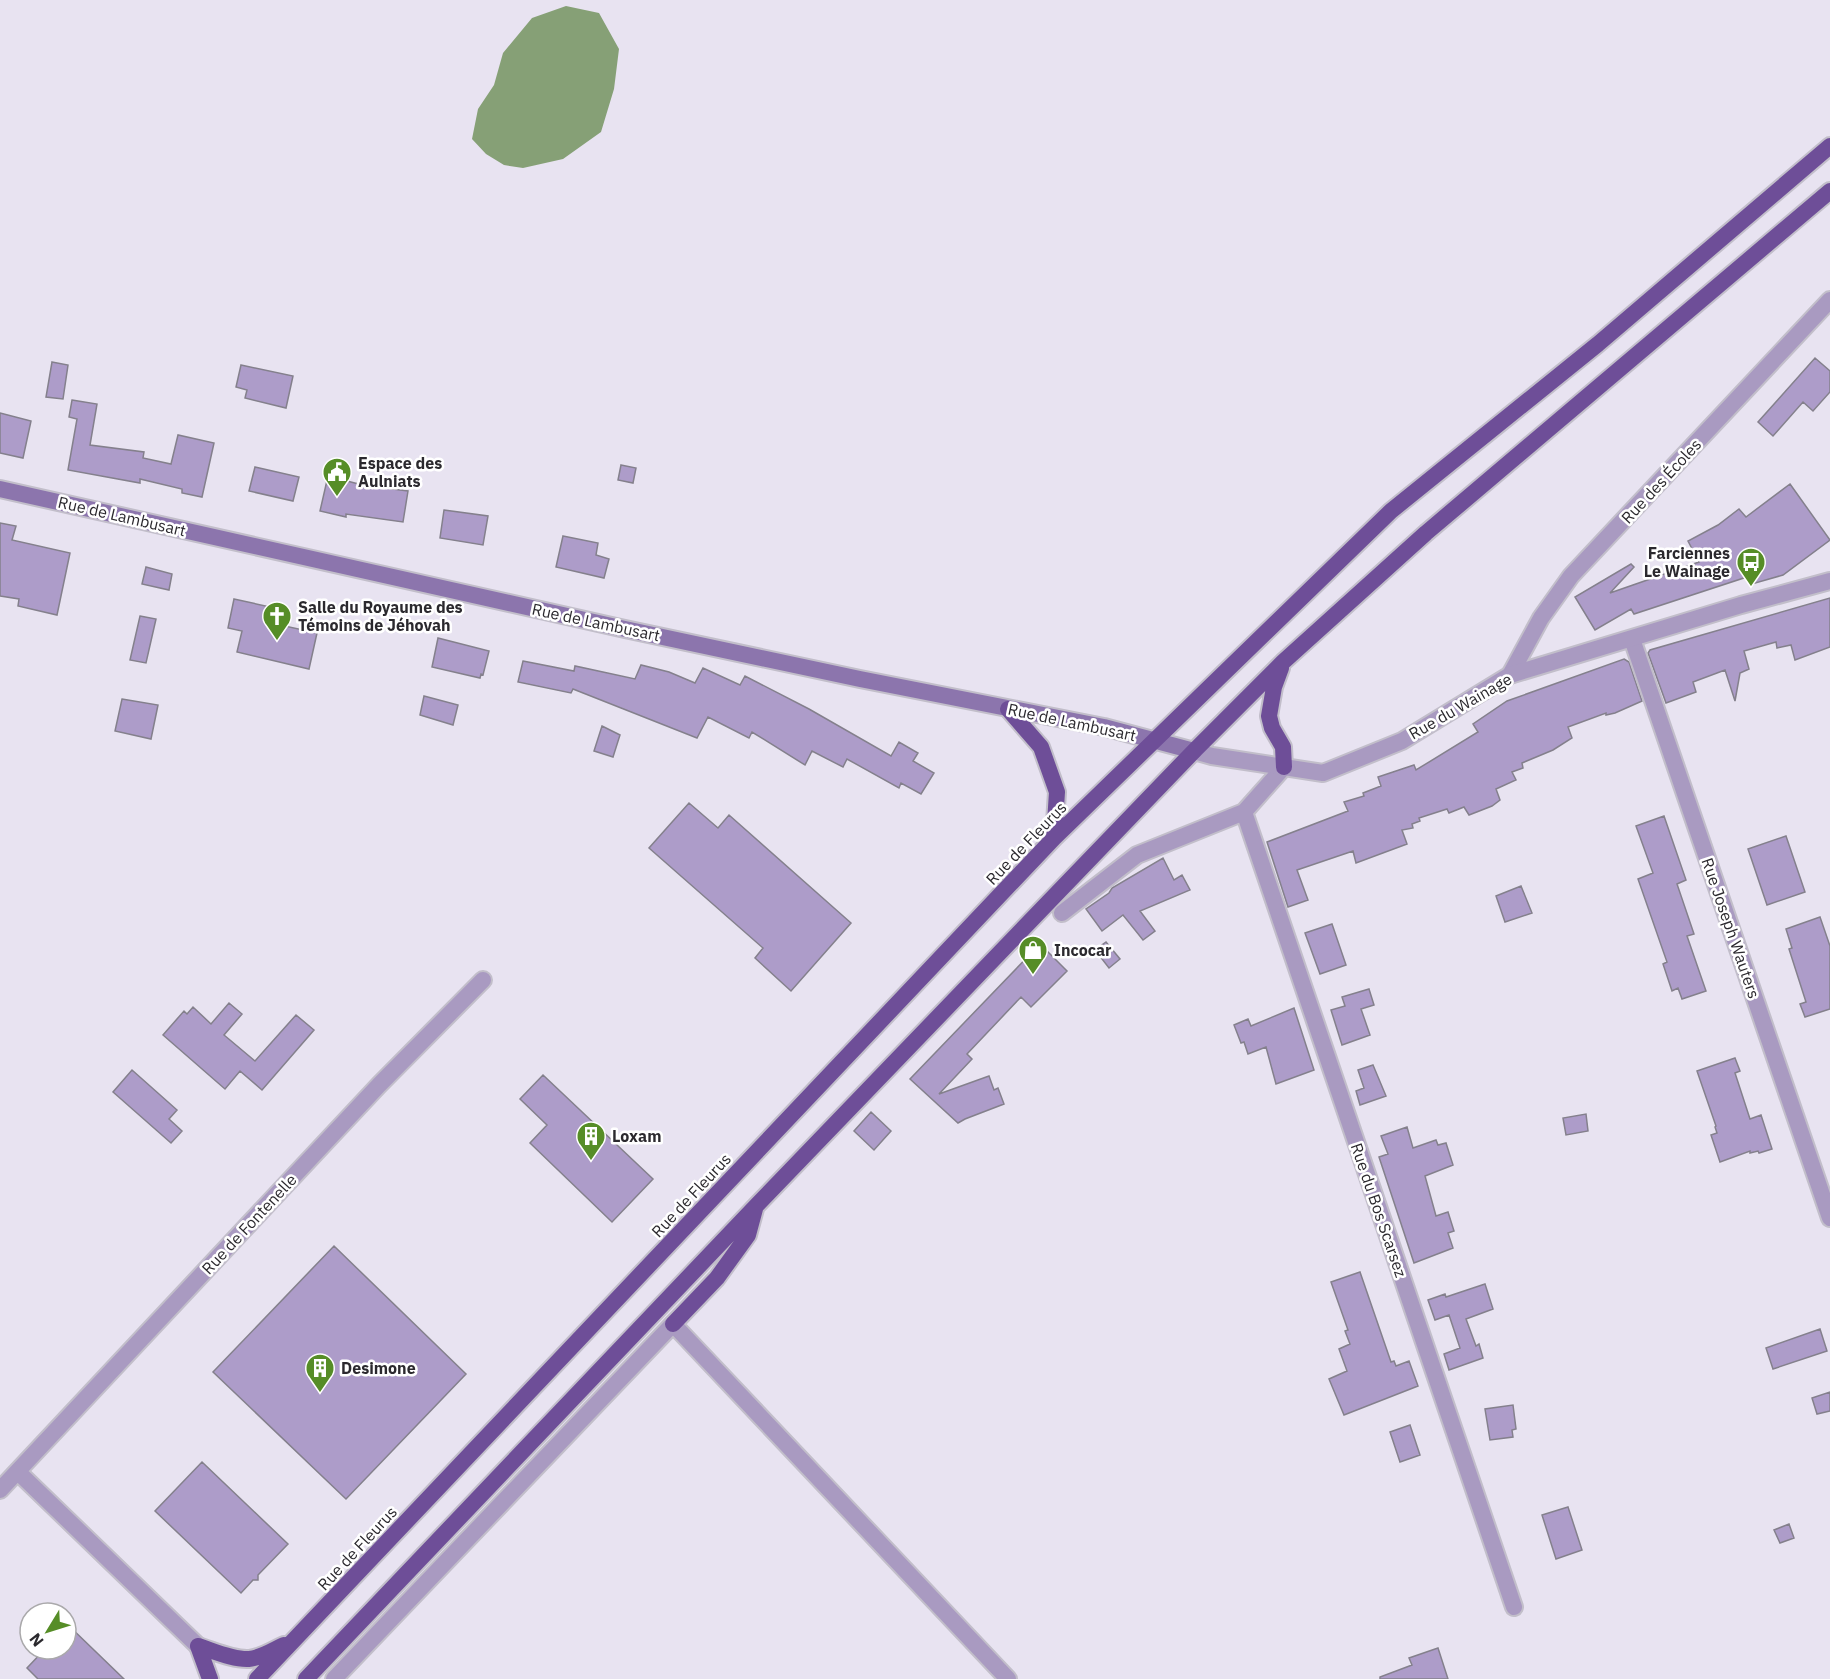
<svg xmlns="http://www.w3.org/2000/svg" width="1830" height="1679" font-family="'IBM Plex Sans',sans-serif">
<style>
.water{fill:#86a076}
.building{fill:#ad9cc9;stroke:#84808c;stroke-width:1.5}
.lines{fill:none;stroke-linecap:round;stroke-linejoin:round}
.minor-casing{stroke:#c2beca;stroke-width:20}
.tertiary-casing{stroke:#c2beca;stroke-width:20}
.secondary-casing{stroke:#c2beca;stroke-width:20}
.trunk-casing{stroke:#c2beca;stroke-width:20}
.minor{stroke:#a99ac1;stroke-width:16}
.tertiary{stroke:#a99ac1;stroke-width:16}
.secondary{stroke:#8c75ad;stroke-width:16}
.trunk{stroke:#6e4e98;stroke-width:16}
.labels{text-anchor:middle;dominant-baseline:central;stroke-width:5;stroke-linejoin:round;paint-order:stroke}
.poi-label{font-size:16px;font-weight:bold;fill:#2b292e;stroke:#fff;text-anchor:start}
.street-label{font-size:16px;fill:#2b292e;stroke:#fff}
</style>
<rect width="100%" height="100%" fill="#e8e3f1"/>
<path class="water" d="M566 6 599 13 619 49 614 89 601 132 563 159 523 168 504 165 486 154 472 139 478 109 494 85 503 53 532 18Z"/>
<path class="building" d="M1815 358 1830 371V392L1813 411 1803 402 1773 436 1758 422Z
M52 362 68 365 63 399 46 397Z
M241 365 293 376 286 408 245 398 247 390 236 387Z
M72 400 97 404 90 445 144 452 143 458 171 464 178 435 214 443 202 497 182 493V489L140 479V483L68 470 77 419 69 417Z
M0 413 31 421 23 458 0 453Z
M621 465 636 468 633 483 618 480Z
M255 467 299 477 293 501 249 491Z
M328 476 370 487 371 477 387 479 386 488 408 491 403 522 346 514V517L320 511Z
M1790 484 1830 540 1783 575 1752 584 1747 577 1634 614 1631 609 1595 630 1575 597 1631 564 1634 567 1610 593 1699 562 1688 541 1718 525 1739 509 1746 517Z
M444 510 488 516 483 545 440 538Z
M0 523 16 526 12 540 70 553 57 615 18 606 19 599 0 596Z
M563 536 598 543 596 555 609 559 604 578 556 567Z
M146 567 172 574 169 590 142 584Z
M1830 598V647L1795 660 1791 645 1777 648 1776 642 1744 651 1749 669 1740 673 1735 701 1725 670 1693 682 1696 692 1666 703 1648 653 1650 650Z
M234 599 284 610 280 625 317 633 309 669 237 652 242 631 228 628Z
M140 616 156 619 146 663 130 660Z
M438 638 489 651 483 675 481 674 480 678 432 667Z
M1624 659 1629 662 1642 701 1615 713 1606 715V713L1568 727 1572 738 1553 750 1522 763 1523 768 1512 772 1516 780 1496 789 1500 800 1492 806 1469 815 1464 807 1449 813 1447 809 1419 818 1420 821 1412 824 1413 828 1402 830 1407 844 1356 863 1353 851 1297 870 1308 900 1288 907 1267 842 1348 811 1344 802 1364 796 1363 793 1381 786 1378 777 1414 765 1416 770 1478 732 1473 724 1507 701Z
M523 661 574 671 575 666 635 679 641 665 669 672 695 683 703 668 740 685 745 676 809 709 891 756 899 742 918 753 913 761 934 773 921 794 901 783 899 788 847 759 843 767 812 751 805 765 752 732 749 738 708 717 697 738 573 689 571 693 518 682Z
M424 696 458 705 453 725 420 715Z
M122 699 158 705 151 739 115 731Z
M602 726 620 735 613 757 594 751Z
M689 803 718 828 729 815 851 923 791 991 755 958 763 948 649 848Z
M1664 816 1686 880 1677 884 1694 934 1687 936 1706 991 1682 999 1678 988 1672 991 1663 964 1667 962 1638 879 1653 873 1636 826Z
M1786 836 1805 892 1767 905 1748 849Z
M1163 858 1174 880 1182 875 1190 890 1140 911 1155 931 1143 940 1123 915 1102 931 1086 909 1109 893 1112 888Z
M1521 886 1532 913 1505 922 1496 896Z
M1820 917 1830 946V1009L1805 1017 1800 1004 1806 1002 1789 949 1792 948 1786 929Z
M1332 924 1346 965 1320 974 1305 933Z
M1106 942 1120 959 1109 968 1095 950Z
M1040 944 1067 971 1031 1007 1021 997 967 1054 972 1059 939 1094 989 1076 994 1090 998 1088 1004 1104 965 1119 958 1123 910 1079Z
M1369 989 1374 1005 1361 1009 1370 1035 1342 1045 1331 1010 1345 1006 1342 997Z
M229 1003 242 1014 224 1035 255 1061 296 1015 314 1030 262 1090 240 1071 225 1089 163 1035 184 1011 187 1014 193 1007 211 1024Z
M1294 1008 1314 1070 1276 1084 1266 1047 1248 1054 1244 1042 1241 1043 1234 1025 1248 1019 1251 1026Z
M1735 1058 1740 1071 1735 1073 1750 1119 1761 1115 1772 1149 1759 1153 1758 1151 1750 1153V1151L1720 1162 1711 1135 1717 1133 1715 1127 1716 1126 1697 1071Z
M1373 1065 1386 1096 1360 1105 1356 1091 1364 1088 1358 1070Z
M132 1070 177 1110 169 1119 182 1131 171 1143 113 1092Z
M543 1075 653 1179 612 1222 530 1143 547 1125 520 1099Z
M871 1112 891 1131 874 1150 854 1131Z
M1586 1114 1588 1131 1566 1135 1563 1118Z
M1407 1127 1413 1148 1436 1140 1438 1145 1446 1143 1453 1165 1425 1176 1436 1216 1448 1212 1454 1231 1448 1233 1453 1248 1414 1263 1379 1157 1388 1154 1381 1136Z
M334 1246 466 1374 346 1499 213 1372Z
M1360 1272 1391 1362 1394 1361 1396 1366 1409 1361 1418 1386 1344 1415 1329 1379 1347 1371 1339 1349 1350 1344 1345 1331 1348 1330 1331 1282Z
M1485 1284 1493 1309 1466 1319 1476 1346 1479 1344 1483 1358 1449 1370 1444 1354 1460 1348 1449 1315 1435 1320 1428 1300 1445 1294 1446 1297Z
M1820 1329 1827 1351 1773 1369 1766 1348Z
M1830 1392V1411L1817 1414 1812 1398Z
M1513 1405 1516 1429 1512 1430 1513 1437 1490 1440 1485 1409Z
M1410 1425 1420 1455 1400 1462 1390 1432Z
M202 1462 288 1544 258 1575V1580H253L241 1593 155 1511Z
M1568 1507 1582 1550 1556 1559 1542 1515Z
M1789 1524 1794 1538 1780 1543 1774 1530Z
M66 1623 124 1679H38L27 1668 45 1649H66Z
M1438 1648 1448 1679H1380V1677L1412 1665 1409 1658Z"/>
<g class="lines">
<g class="minor-casing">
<path id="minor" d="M1632 639 1830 1218
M1510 675 1541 618 1571 576 1830 300
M1244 812 1514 1607
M1062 913 1137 855 1244 812 1284 767
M18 1472 198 1646
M0 1490 379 1085 483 980
M334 1679 673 1324 1008 1679"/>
</g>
<g class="tertiary-casing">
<path id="tertiary" d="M1194 751 1212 756 1323 773 1402 741 1510 675 1741 605 1830 581"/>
</g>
<g class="secondary-casing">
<path id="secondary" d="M0 489 625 629 860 679 1104 727 1194 751"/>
</g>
<g class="trunk-casing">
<path id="trunk" d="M1281 668 1274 687 1269 716 1272 728 1283 747 1284 767
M1008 709 1041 747 1057 792 1054 838
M673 1324 717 1278 748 1235 755 1209
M198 1646C214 1651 233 1660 249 1659 261 1658 273 1650 284 1645
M198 1646 210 1679
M257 1679 1054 838 1391 511 1598 344 1830 146
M306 1679 756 1206 1194 751 1283 662 1426 533 1830 191"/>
</g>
<use href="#minor" class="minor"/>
<use href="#tertiary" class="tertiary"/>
<use href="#secondary" class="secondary"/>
<use href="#trunk" class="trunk"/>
</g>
<defs>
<g id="civic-pin" transform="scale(1.5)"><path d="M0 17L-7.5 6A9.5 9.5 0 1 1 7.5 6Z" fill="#568d27" stroke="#fff"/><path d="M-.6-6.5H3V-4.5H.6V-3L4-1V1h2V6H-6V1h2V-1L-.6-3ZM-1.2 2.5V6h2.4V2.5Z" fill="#fff"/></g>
<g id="bus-pin" transform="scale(1.5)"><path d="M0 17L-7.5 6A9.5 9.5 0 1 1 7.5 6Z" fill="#568d27" stroke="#fff"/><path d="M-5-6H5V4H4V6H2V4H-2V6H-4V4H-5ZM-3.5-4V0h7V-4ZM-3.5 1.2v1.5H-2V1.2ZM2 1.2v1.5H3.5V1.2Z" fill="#fff"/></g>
<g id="church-pin" transform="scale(1.5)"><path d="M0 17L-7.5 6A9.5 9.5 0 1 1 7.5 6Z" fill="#568d27" stroke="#fff"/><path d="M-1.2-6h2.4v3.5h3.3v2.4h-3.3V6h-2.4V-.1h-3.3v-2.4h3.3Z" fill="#fff"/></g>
<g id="shop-pin" transform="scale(1.5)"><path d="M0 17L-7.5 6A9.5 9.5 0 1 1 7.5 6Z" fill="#568d27" stroke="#fff"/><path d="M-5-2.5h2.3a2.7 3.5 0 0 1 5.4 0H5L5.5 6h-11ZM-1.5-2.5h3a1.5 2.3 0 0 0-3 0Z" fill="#fff"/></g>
<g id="building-pin" transform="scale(1.5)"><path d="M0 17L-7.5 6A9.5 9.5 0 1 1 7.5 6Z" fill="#568d27" stroke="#fff"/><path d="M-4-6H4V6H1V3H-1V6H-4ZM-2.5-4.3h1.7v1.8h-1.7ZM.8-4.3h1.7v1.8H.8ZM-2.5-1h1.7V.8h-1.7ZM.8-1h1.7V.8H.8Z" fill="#fff"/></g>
</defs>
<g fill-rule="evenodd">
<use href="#civic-pin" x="337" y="472"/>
<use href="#bus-pin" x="1751" y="562"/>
<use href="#church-pin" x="277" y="616"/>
<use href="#shop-pin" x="1033" y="950"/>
<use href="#building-pin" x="591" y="1136"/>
<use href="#building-pin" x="320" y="1368"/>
</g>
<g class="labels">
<g class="poi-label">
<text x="358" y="463">Espace des<tspan x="358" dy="18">Aulniats</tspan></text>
<text x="1730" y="553" text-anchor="end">Farciennes<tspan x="1730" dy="18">Le Wainage</tspan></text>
<text x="298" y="607">Salle du Royaume des<tspan x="298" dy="18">Témoins de Jéhovah</tspan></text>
<text x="1054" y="950">Incocar</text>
<text x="612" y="1136">Loxam</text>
<text x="341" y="1368">Desimone</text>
</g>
<g class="street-label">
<text transform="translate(1661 481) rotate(-47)">Rue des Écoles</text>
<text transform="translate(122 516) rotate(13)">Rue de Lambusart</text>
<text transform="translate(596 622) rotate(12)">Rue de Lambusart</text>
<text transform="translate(1460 706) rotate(-30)">Rue du Wainage</text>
<text transform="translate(1072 722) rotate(12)">Rue de Lambusart</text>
<text transform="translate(1026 843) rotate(-46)">Rue de Fleurus</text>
<text transform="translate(1731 928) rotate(71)">Rue Joseph Wauters</text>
<text transform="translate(691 1195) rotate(-47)">Rue de Fleurus</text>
<text transform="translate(1379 1210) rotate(71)">Rue du Bos Scarsez</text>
<text transform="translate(249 1224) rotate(-47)">Rue de Fontenelle</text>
<text transform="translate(357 1548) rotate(-47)">Rue de Fleurus</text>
</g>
</g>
<g transform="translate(48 1631) rotate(232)"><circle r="28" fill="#ffffff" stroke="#aaa9ab" stroke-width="1.5"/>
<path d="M0-4.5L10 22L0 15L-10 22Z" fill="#568d27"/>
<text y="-9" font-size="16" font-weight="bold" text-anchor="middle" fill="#2b292e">N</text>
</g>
</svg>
